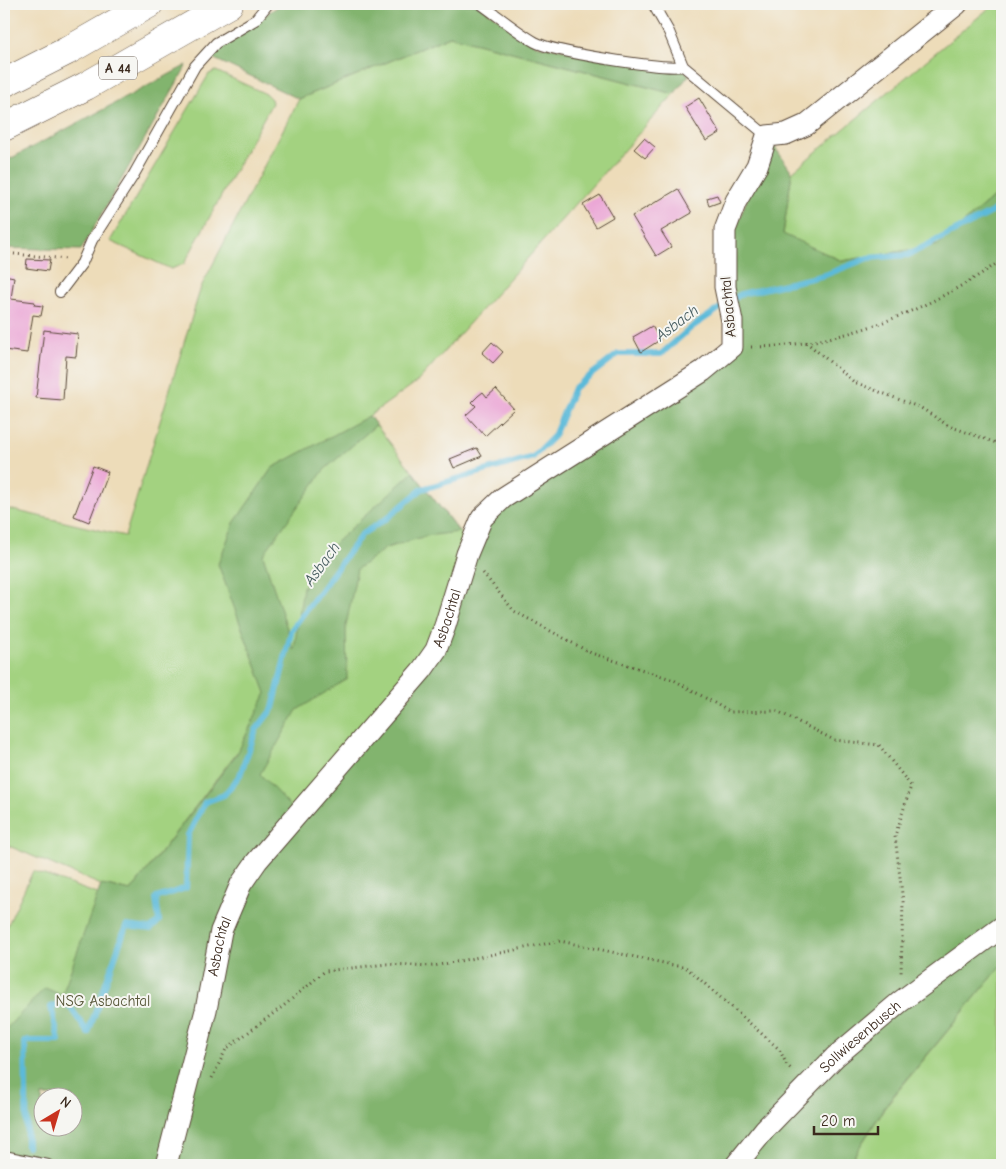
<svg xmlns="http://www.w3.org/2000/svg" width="1006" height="1169" font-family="'Comic Neue',sans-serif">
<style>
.green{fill:#a3d280;stroke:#6f7e4f;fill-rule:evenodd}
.forest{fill:#82b46e;stroke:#5e6f46;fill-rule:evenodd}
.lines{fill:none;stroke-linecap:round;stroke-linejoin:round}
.stream{stroke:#5bbad9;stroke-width:6}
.building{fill:#eba7d6}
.service-casing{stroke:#564535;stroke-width:12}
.minor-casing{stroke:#564535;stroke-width:23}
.motorway-casing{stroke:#564535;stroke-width:29}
.path{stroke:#564535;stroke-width:3;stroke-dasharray:1 4;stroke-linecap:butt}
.service{stroke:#fff;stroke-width:10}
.minor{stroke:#fff;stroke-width:21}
.motorway{stroke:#fff;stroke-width:28}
.labels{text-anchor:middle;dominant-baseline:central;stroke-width:4;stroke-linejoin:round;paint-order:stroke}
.shield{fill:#f6f6f2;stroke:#73675e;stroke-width:1}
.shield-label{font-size:14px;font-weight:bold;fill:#3b2a1e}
.street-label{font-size:15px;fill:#3b2a1e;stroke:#f6f6f2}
.park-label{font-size:15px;fill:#555436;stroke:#f6f6f2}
.water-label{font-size:16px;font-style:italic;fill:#465c5f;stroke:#f6f6f2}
</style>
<rect width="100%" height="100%" fill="#f6f6f2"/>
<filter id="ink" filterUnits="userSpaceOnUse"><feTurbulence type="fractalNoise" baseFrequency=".02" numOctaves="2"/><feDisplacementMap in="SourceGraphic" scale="10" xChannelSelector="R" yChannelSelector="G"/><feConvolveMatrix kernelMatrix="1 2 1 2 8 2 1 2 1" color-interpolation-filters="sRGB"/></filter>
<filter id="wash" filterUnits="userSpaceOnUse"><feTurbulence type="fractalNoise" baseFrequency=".0096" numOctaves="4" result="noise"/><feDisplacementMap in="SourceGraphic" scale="20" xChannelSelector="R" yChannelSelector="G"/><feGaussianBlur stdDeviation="1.12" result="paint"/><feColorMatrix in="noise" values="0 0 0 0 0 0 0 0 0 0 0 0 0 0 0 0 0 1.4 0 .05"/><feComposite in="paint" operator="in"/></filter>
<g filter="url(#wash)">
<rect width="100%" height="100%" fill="#eddcb9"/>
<path class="green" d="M994 4H1002V190L938 245 843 261 783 235 792 172Z
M450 36 674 94 418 381 369 416 469 544 431 646 293 811 237 752 131 891 101 885 4 844V508L125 536 201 287 299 99Z
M216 71 266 94 271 99 272 103 184 264 171 269 110 241 209 74Z
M33 871 218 937 165 1165 4 1151V933ZM42 1096H72V1126H42Z
M1002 965V1165H848L888 1103Z"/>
<path class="forest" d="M282 4H477L536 45 683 69 689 75 674 94 450 36 299 99 204 54Z
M187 65 81 250 4 248V162Z
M770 140 792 172 783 234 842 261 938 245 1002 190V965L888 1102 848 1165H4L5 1030 45 988 62 995 101 885 131 891 238 752 266 693 218 564 234 523 272 468 369 416 376 425 324 470 263 555 294 650 303 587 334 544 413 472 459 532 426 536 386 548 357 569 346 626 347 679 297 710 260 774 300 817 414 691 485 522 734 350 727 251ZM42 1096H72V1126H42Z"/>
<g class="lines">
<path class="stream" d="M27 1146 25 1041H59L51 1007 66 1001 88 1033 126 926 151 929 159 921 156 898 186 888 188 835 205 802 224 795 240 775 256 730 273 708 292 629 362 534 386 519 422 489 533 457 554 436 574 388 618 354H661L692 327 741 294 825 275 868 258 908 255 992 212 1002 203"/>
</g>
<g id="blocks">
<path class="building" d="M699 98 720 133 706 141 685 107Z
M644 138 655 147 645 158 634 149Z
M678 189 692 213 661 231 671 247 656 256 632 216Z
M600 195 613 217 596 227 583 205Z
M717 195 720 202 709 206 707 198Z
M27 259 50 260 48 271 26 268Z
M4 275 14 277 11 299 35 302 34 305 43 306 41 316 33 315 27 353 4 350Z
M652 326 660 340 641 352 633 337Z
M44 330 78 334 76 357 66 356 63 400 36 398Z
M492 342 503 352 493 363 482 353Z
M496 389 514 409 485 436 466 415 476 406 472 402 478 396 483 392 487 397Z
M477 448 482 456 454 468 450 459Z
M93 466 108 472 89 522 74 516Z"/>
</g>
</g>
<g filter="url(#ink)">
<use href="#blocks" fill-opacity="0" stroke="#564535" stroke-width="1"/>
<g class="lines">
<g class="service-casing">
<path id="service" d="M481 4C498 16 516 31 535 42 553 52 663 70 683 66
M653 4 669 32 683 66 767 136
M60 292 82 263 92 240 133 176 195 66 216 43 255 20 268 4
M4 1156 48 1165"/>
</g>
<g class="minor-casing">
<g id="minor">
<path id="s1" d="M166 1165 206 1010 221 931 241 884 257 861 422 670 436 650 445 626 467 554 482 518 503 498 703 371 732 347V321L725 287V230L736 201 757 166 767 136 786 134 806 125 957 4"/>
<path id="s2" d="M736 1165 765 1129 835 1057 900 1002 1002 927"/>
</g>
</g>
<g class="motorway-casing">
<path id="motorway" d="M4 83 67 51 149 4
M4 127 86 86 229 4"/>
</g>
<path class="path" d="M4 253 67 259
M806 342 854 382 921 408 949 426 1002 445
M751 347C840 347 930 310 1002 260
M483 573 514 611 591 653 674 680 730 712 777 711 834 740 879 745 911 786 895 836 903 902 901 974
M212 1078 226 1049 286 1004 325 971 387 964 434 966 560 941 687 968 779 1049 787 1065 792 1070"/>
<use href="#service" class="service"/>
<use href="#minor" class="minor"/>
<use href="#motorway" class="motorway"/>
</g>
</g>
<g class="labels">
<rect class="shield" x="99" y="56.5" width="38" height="23" rx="4"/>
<g class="shield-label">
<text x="118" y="68">A 44</text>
</g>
<g class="street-label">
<text transform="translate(728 307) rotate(-95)">Asbachtal</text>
<text stroke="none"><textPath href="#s1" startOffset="630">Asbachtal</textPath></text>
<text stroke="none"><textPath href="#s1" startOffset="225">Asbachtal</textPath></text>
<text stroke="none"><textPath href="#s2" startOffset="179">Sollwiesenbusch</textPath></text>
</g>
<g class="park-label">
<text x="103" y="1001">NSG Asbachtal</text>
</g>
<g class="water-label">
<text transform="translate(677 323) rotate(-37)">Asbach</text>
<text transform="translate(322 564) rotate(-54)">Asbach</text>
</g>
</g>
<rect width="1006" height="1169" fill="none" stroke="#f6f6f2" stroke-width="20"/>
<g transform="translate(58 1112) rotate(38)"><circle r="24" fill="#f6f6f2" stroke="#aba49d"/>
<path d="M0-4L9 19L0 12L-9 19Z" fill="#c8321e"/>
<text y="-8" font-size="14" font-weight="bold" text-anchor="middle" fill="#3b2a1e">N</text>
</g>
<path d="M814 1126v8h64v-8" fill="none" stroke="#3b2a1e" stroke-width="2.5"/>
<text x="821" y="1126" font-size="15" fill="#3b2a1e" stroke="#f6f6f2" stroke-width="4" paint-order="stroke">20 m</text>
</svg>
